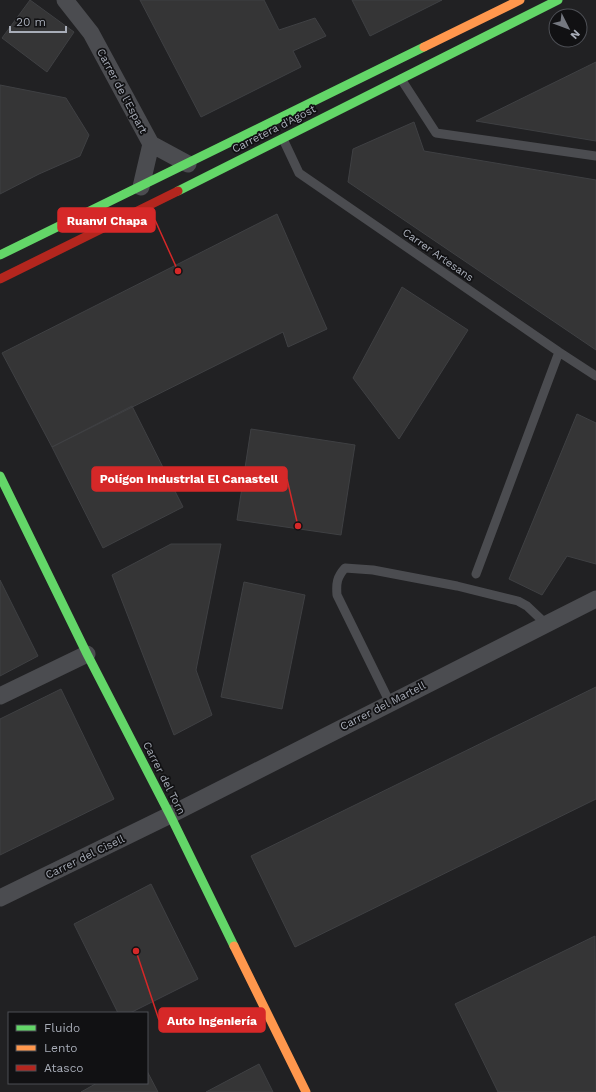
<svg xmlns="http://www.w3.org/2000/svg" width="596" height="1092" font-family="'Work Sans',sans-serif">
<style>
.built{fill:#212123;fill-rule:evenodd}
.building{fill:#353536;stroke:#3f4043}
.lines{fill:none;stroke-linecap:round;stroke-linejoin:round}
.lane{stroke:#4b4c50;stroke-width:9}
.street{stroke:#4b4c50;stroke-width:17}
.fast{stroke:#63d668;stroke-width:9}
.slow{stroke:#ff974d;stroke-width:9}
.jam{stroke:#b3261e;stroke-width:9}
.labels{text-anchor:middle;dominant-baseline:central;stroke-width:3.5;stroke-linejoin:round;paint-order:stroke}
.street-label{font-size:11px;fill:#a8adb8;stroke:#111113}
.leader{fill:none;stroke:#d62828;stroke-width:1.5}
.callout-dot{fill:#d62828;stroke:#111113;stroke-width:1.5}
.callout{fill:#d62828;stroke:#d62828;stroke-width:1.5}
.callout-label{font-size:12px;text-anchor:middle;font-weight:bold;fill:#fff}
</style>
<rect width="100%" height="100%" fill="#171717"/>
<path class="built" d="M0 0H596V1092H0ZM556 16H580V40H556ZM9 1013H147V1083H9Z"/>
<path class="building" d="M30 0 74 32 47 72 2 38Z
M140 0H264L279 30 315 18 326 36 293 51 301 67 201 117Z
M352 0H442L370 36Z
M596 62V141L476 121Z
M0 85 66 98 89 135 80 156 39 174 0 194Z
M414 122 424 151 596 180V350L348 182 353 149Z
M277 214 327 329 288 347 283 332 52 447 2 353Z
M402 287 468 330 399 439 353 378Z
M132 406 183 507 103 548 52 447Z
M577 414 596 423V564L567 556 542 595 509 579Z
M251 429 355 445 341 535 237 520Z
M171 544H221L196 670 212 715 174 735 112 575Z
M0 580 38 656 0 676Z
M244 582 305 595 282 709 221 697Z
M596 687V799L295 947 251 856Z
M61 689 114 799 0 855V719Z
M151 884 198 979 130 1013H118L74 924Z
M595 936 596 1092H498L455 1004Z
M259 1064 273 1092H206Z
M147 1071 158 1092H81L97 1083H147Z"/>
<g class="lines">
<path class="lane" d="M401 79 436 133 596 156
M283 139 299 173 559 352 596 376
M476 574 559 352
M390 703 337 595C336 583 337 577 345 568L373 570 457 586 518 601 527 606 546 624"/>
<path class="street" d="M65 0 91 33 151 144 188 164
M141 187 151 144
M0 696 87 654
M0 898 170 815 596 599"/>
<path class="fast" d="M178 191 558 0
M0 255 424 47
M0 476 87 654 170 815 234 946"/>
<path class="slow" d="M424 47 520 0
M234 946 306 1092"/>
<path class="jam" d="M0 279 178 191"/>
</g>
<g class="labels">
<g class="street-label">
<text transform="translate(122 91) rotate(62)">Carrer de l'Espart</text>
<text transform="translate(274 129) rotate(-27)">Carretera d'Agost</text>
<text transform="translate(438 255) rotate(35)">Carrer Artesans</text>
<text transform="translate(383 706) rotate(-27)">Carrer del Martell</text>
<text transform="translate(164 778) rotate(63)">Carrer del Torn</text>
<text transform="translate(85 857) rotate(-26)">Carrer del Cisell</text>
</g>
</g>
<path class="leader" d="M178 271L155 220M298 526L287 479M136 951L159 1020"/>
<g class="callout-dot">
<circle cx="178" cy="271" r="4"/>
<circle cx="298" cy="526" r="4"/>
<circle cx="136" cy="951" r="4"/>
</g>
<g class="callout">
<rect x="58" y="208" width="97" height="24" rx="4"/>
<rect x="92" y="467" width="195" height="24" rx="4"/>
<rect x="159" y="1008" width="106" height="24" rx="4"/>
</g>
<g class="callout-label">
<text x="107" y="225">Ruanvi Chapa</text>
<text x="189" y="483">Polígon Industrial El Canastell</text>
<text x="212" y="1025">Auto Ingeniería</text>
</g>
<rect x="8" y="1012" width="140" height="72" fill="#111113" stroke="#4d4f55"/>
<rect x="16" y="1025" width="20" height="6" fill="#63d668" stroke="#4d4f55"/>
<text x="44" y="1032" font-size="12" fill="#a8adb8">Fluido</text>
<rect x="16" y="1045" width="20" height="6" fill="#ff974d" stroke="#4d4f55"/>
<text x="44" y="1052" font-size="12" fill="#a8adb8">Lento</text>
<rect x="16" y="1065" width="20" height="6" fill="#b3261e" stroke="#4d4f55"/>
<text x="44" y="1072" font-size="12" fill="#a8adb8">Atasco</text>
<g transform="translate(568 28) rotate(132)"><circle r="19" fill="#111113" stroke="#4d4f55"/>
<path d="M0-3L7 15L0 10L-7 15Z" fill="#757880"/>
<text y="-6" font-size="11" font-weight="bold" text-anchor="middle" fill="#a8adb8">N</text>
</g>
<path d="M10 26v6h56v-6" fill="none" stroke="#a8adb8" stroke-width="2"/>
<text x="16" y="26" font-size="12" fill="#a8adb8" stroke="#111113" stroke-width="3" paint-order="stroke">20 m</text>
</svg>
